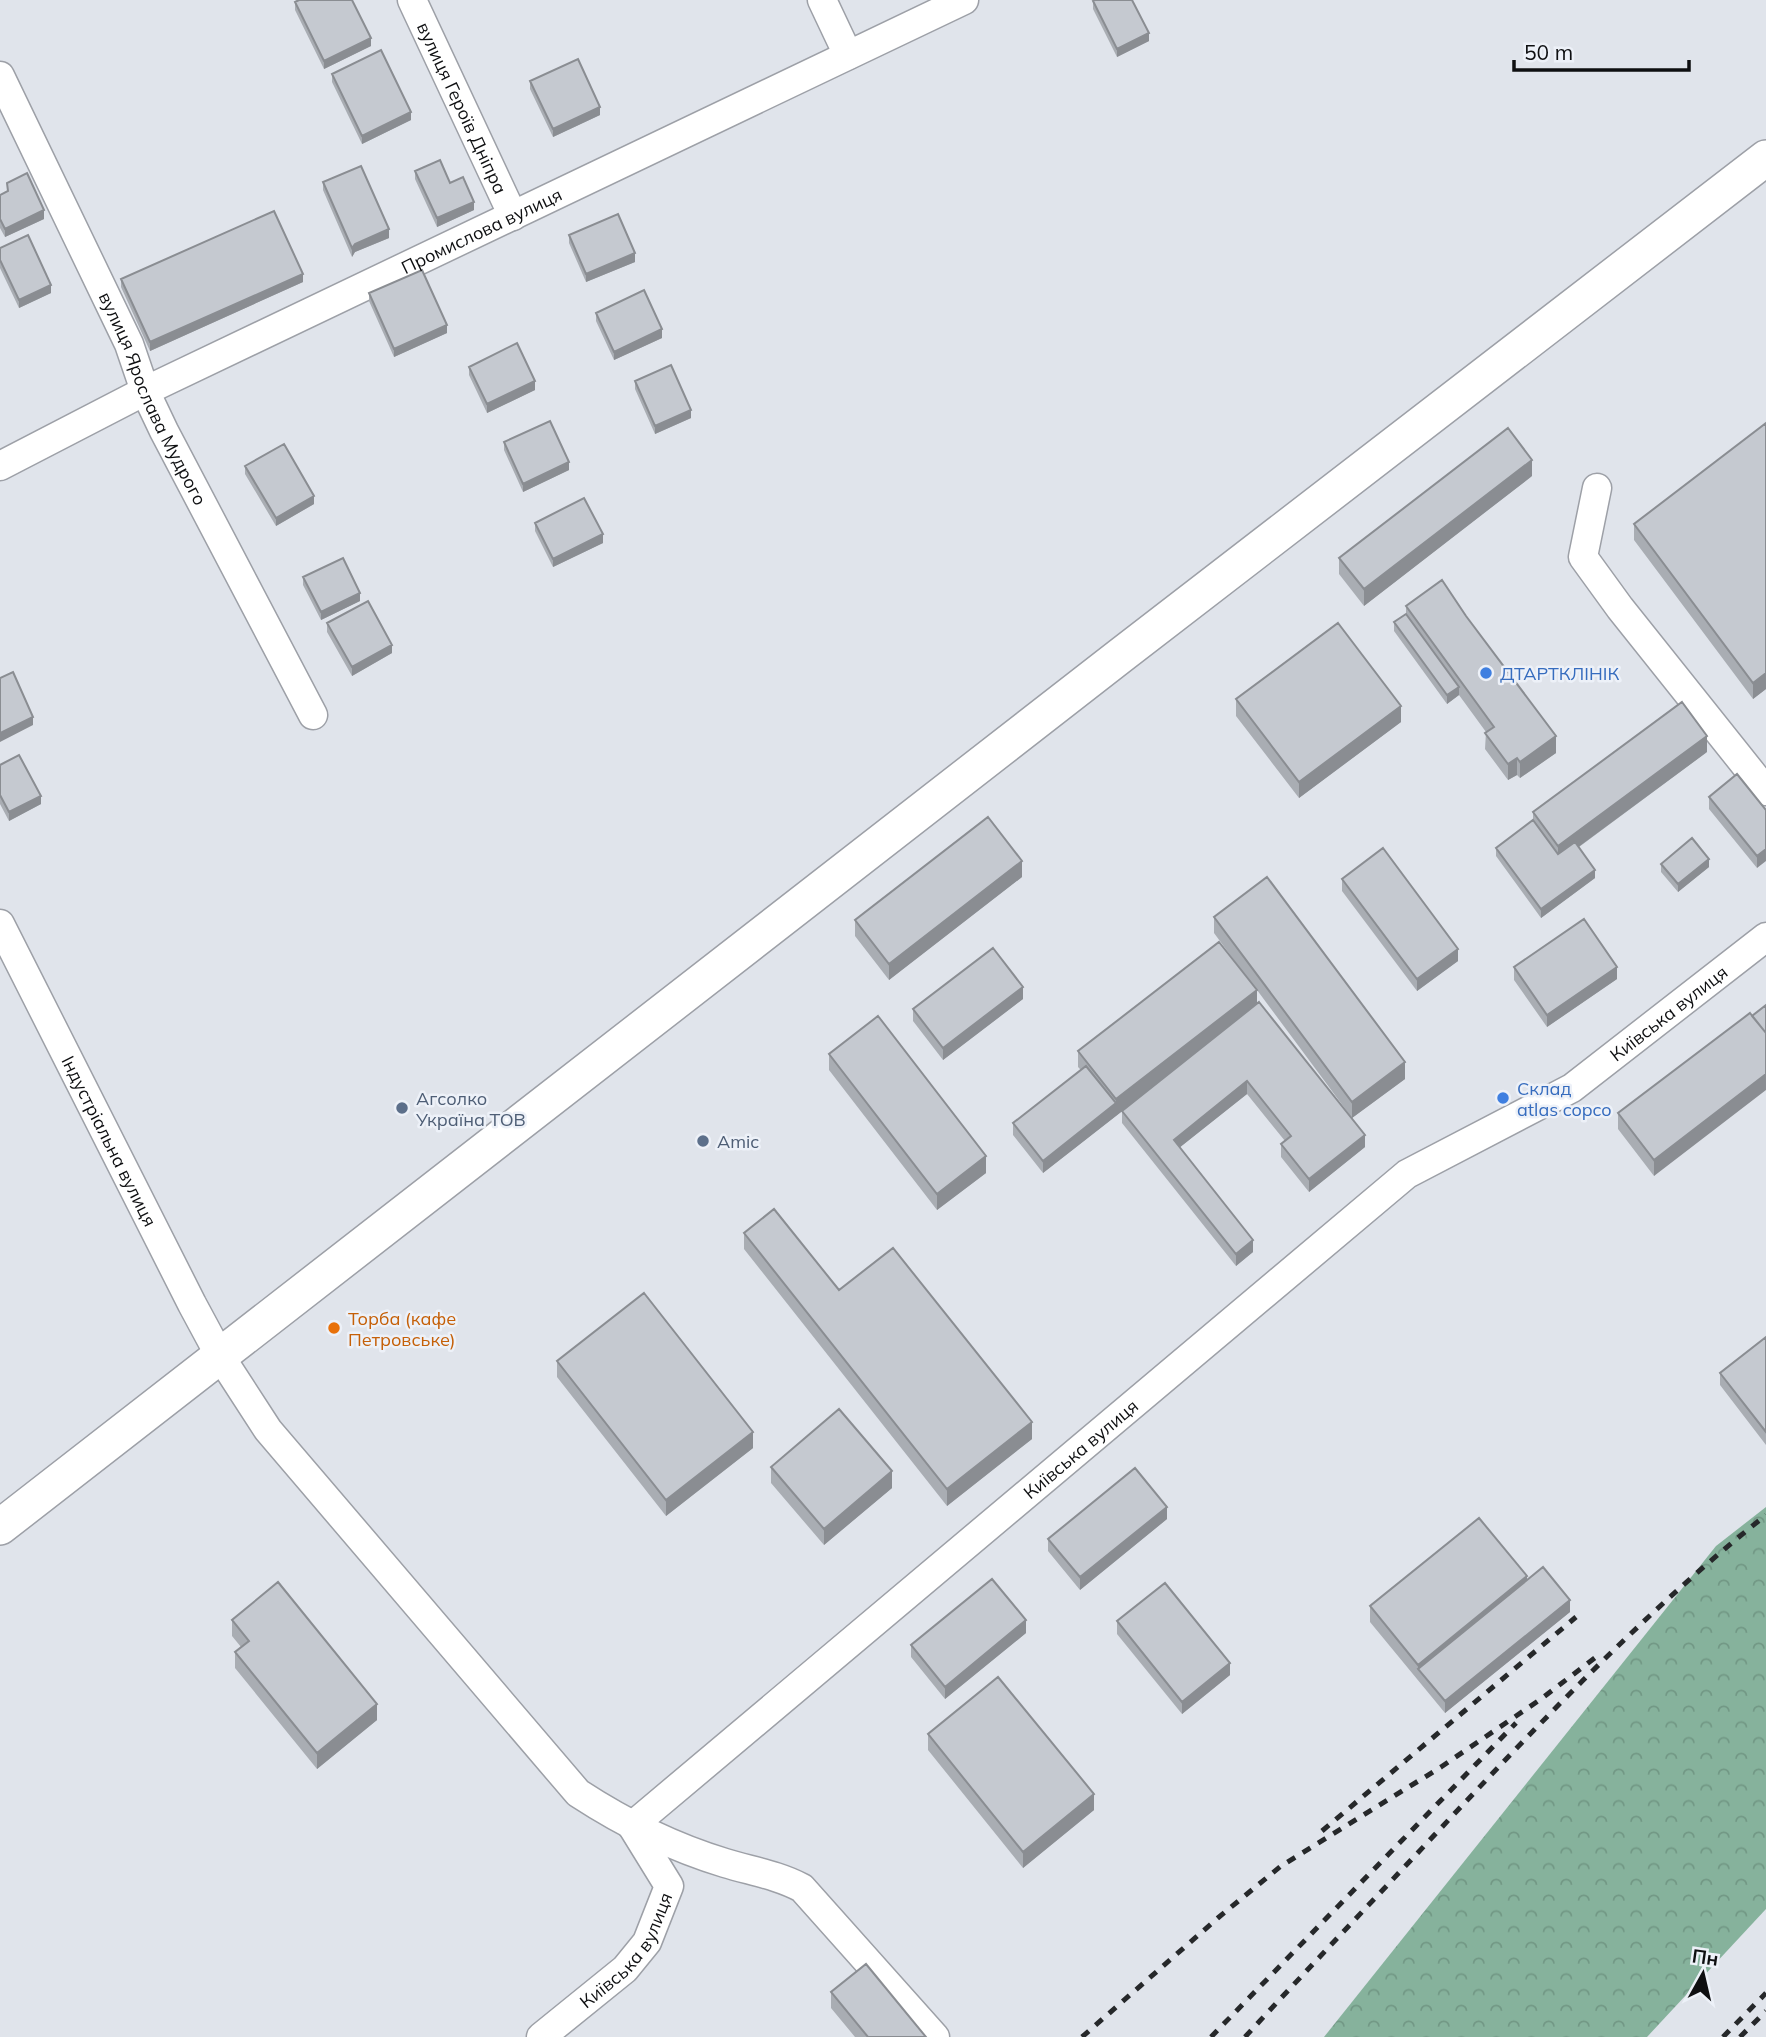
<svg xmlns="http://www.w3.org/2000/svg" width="1766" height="2037" font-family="Mulish,sans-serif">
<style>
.forest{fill:url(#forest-crowns)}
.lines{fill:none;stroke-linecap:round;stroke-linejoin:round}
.minor-casing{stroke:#9da0a7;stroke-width:31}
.major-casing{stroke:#9da0a7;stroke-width:38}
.minor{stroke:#fff;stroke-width:28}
.major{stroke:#fff;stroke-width:35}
.rail{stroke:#26282a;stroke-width:5;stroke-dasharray:9 9;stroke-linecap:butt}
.wall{fill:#a9adb3}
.shaded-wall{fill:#8a8d92}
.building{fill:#c5c9d0;stroke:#8a8d92;stroke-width:2}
.shop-dot{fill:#3f7fe0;stroke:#edf1f8;stroke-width:2.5}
.service-dot{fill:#5c6f8a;stroke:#edf1f8;stroke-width:2.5}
.food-dot{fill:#e8710a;stroke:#edf1f8;stroke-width:2.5}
.labels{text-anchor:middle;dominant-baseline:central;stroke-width:5;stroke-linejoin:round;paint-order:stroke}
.street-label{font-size:18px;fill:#0e0f11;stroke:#edf1f8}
.shop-label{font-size:18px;fill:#366cbe;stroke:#edf1f8;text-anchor:start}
.service-label{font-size:18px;fill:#4e5e75;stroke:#edf1f8;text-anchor:start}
.food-label{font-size:18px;fill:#c56008;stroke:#edf1f8;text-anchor:start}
</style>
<defs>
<pattern id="forest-crowns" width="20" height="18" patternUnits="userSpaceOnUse" patternTransform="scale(1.75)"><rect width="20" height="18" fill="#86b29c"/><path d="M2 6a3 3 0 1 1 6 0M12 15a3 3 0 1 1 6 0" fill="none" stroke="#729885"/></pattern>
</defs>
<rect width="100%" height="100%" fill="#e0e4eb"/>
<path class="forest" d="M1766 1507V1909L1647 2037H1324L1716 1546Z"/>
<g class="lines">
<g class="minor-casing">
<g id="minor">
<path id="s1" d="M412 0 513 216"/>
<path d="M822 0 848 55"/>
<path id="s2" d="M0 76 129 344 145 391 164 431 313 715"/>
<path id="s3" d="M0 466 145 391 964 0"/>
<path d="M1597 488 1583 557 1620 608 1766 791"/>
<path id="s4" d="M0 924 192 1304 220 1356 268 1430 578 1793C624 1823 672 1847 725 1863 751 1871 778 1875 802 1888L935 2037"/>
<path id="s5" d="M632 1826 1407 1174 1572 1088 1766 937"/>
<path id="s6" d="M541 2037 625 1969 647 1942 669 1886 632 1826"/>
</g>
</g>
<g class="major-casing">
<path id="major" d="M0 1527 1120 656 1766 158"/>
</g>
<use href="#minor" class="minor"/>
<use href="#major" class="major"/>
<path class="rail" d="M1322 1831 1576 1617
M1082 2037 1219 1917 1281 1866 1441 1767 1541 1699 1596 1657
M1211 2037 1516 1723
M1245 2037C1315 1961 1386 1887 1456 1812 1554 1708 1654 1604 1766 1515
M1723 2037 1766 1993
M1740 2037 1766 2011"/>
</g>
<path class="wall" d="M1093 1 1149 41 1117 57 1093 9Z
M295 2 371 46 324 69 295 10Z
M332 74 411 120 362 144 332 82Z
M530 81 600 115 553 137 530 89Z
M415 171 450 183 474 210 437 227 415 179Z
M323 182 389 238 355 252 352 257 323 190Z
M7 183 44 219 5 237 0 228V195L7 192Z
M569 235 635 262 586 282 569 243Z
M0 248 51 293 19 308 0 268Z
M121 279 303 282 150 351 121 287Z
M369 293 447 333 394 357 369 301Z
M596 313 662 338 614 360 596 321Z
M469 367 535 390 487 413 469 375Z
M635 381 691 418 655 434 635 389Z
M1766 423V689L1753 699 1634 540V524Z
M504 442 569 470 523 492 504 450Z
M245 466 314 504 276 526 245 474Z
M1532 476 1364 606 1339 574V558Z
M535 523 603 543 553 567 535 531Z
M303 577 360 601 321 620 303 585Z
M1406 606 1556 753 1520 778 1517 775 1508 780 1485 749 1486 732 1459 695 1447 704 1394 631V622L1406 614Z
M327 623 392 653 352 676 327 632Z
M1236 699 1401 722 1299 798 1236 716Z
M1707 752 1579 847 1595 878 1541 918 1496 856V848L1533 820V812Z
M0 765 41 804 9 821 0 804Z
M1709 797 1766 810 1757 868 1709 809Z
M1661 864 1709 867 1678 892 1661 872Z
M1022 877 889 980 855 936V920Z
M1342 879 1458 961 1417 991 1342 891Z
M1214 917 1405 1079 1352 1118 1257 990V1004L1365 1147 1309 1192 1281 1157V1144L1285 1141 1247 1094 1180 1147 1253 1252 1236 1266 1122 1123V1111L1136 1100 1043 1173 1013 1135V1123L1081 1070 1078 1067V1051L1245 975 1214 933Z
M1514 967 1617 979 1547 1027 1514 980Z
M1023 999 943 1060 913 1021V1009Z
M1750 1013 1654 1176 1618 1129V1113Z
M829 1054 986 1173 937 1210 829 1070Z
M744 1233 839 1290 1032 1439 947 1506 744 1249Z
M1766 1337V1445L1720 1385V1373Z
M557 1361 753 1448 666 1516 557 1377Z
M771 1467 892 1488 824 1545 771 1483Z
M1167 1519 1080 1590 1048 1551V1539Z
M1527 1580 1570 1612 1445 1713 1370 1622V1606Z
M232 1620 377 1720 317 1769 235 1668V1652L241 1647 232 1636Z
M1117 1621 1230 1675 1182 1714 1117 1634Z
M1026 1633 945 1699 911 1657V1645Z
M928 1734 1094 1810 1023 1868 928 1750Z
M831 1992 926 2037H855L831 2008Z"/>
<path class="shaded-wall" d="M1149 33V41L1117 57V49Z
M371 38V46L324 69V61Z
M600 107V115L553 137V129Z
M411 112V120L362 144V136Z
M474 202V210L437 227V218Z
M44 210V219L5 237V229Z
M389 229V238L355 252 352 257V248L355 244Z
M635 253V262L586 282V274Z
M303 274V282L150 351V342Z
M51 285V293L19 308V300Z
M447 325V333L394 357V349Z
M662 329V338L614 360V352Z
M535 381V390L487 413V404Z
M691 410V418L655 434V426Z
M1532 460V476L1364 606V589Z
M569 462V470L523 492V484Z
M314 496V504L276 526V518Z
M603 534V543L553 567V559Z
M360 593V601L321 620V612Z
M392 645V653L352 676V667Z
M1766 673V689L1753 699V683Z
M1459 687V695L1447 704V695Z
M1401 706V722L1299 798V782Z
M33 717V725L0 742V733Z
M1556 736V753L1520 778V762Z
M1707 736V752L1558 862V846Z
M1517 758V775L1508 780V764Z
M41 796V804L9 821V812Z
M1766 849V861L1757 868V856Z
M1709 859V867L1678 892V884Z
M1022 861V877L889 980V964Z
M1595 870V878L1541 918V909Z
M1458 949V961L1417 991V979Z
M1617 967V979L1547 1027V1015Z
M1023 987V999L943 1060V1048Z
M1257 990V1006L1043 1173V1161L1116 1103V1099Z
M1405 1062V1079L1352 1118V1102Z
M1766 1074V1090L1654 1176V1160Z
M1247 1081V1094L1174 1152V1140Z
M1365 1135V1147L1309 1192V1179Z
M986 1156V1173L937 1210V1194Z
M1253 1240V1252L1236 1266V1254Z
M1032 1422V1439L947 1506V1489Z
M753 1432V1448L666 1516V1500Z
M892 1471V1488L824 1545V1529Z
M1167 1507V1519L1080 1590V1577Z
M1527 1576V1592L1418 1669V1665Z
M1570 1600V1612L1445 1713V1701Z
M1026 1620V1633L945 1699V1687Z
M1230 1663V1675L1182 1714V1702Z
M377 1704V1720L317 1769V1753Z
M1094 1794V1810L1023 1868V1852Z"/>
<path class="building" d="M299 0H352L371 38 324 61 295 2Z
M1095 0H1132L1149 33 1117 49 1093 1Z
M381 50 411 112 362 136 332 74Z
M578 59 600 107 553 129 530 81Z
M440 160 450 183 463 177 474 202 437 218 415 171Z
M361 166 389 229 355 244 352 248 323 182Z
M27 173 44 210 5 229 0 219V195L8 191 7 183Z
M274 211 303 274 150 342 121 279Z
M618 214 635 253 586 274 569 235Z
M28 235 51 285 19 300 0 260V248Z
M422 270 447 325 394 349 369 293Z
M644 290 662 329 614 352 596 313Z
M517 343 535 381 487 404 469 367Z
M671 365 691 410 655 426 635 381Z
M550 421 569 462 523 484 504 442Z
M1766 423V673L1753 683 1634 524Z
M1508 428 1532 460 1364 589 1339 558Z
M284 444 314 496 276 518 245 466Z
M584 498 603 534 553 559 535 523Z
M343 558 360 593 321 612 303 577Z
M1442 580 1466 616 1556 736 1520 762 1517 758 1508 764 1485 733 1494 727 1406 606Z
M368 601 392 645 352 667 327 623Z
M1406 614 1459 687 1447 695 1394 622Z
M1338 623 1401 706 1299 782 1236 699Z
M13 672 33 717 0 733V678Z
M1682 702 1707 736 1558 846 1533 812Z
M19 755 41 796 9 812 0 795V765Z
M1737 774 1766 810V849L1757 856 1709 797Z
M988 817 1022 861 889 964 855 920Z
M1533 820 1558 854 1575 842 1595 870 1541 909 1496 848Z
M1692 838 1709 859 1678 884 1661 864Z
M1383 848 1458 949 1417 979 1342 879Z
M1267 877 1405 1062 1352 1102 1214 917Z
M1584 919 1617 967 1547 1015 1514 967Z
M1219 942 1257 990 1116 1099 1078 1051Z
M993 948 1023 987 943 1048 913 1009Z
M1259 1002 1365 1135 1309 1179 1281 1144 1291 1136 1247 1081 1174 1140 1253 1240 1236 1254 1122 1111Z
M1766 1005V1033L1752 1016Z
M1750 1013 1766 1033V1074L1654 1160 1618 1113Z
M878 1016 986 1156 937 1194 829 1054Z
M1086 1066 1116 1103 1043 1161 1013 1123Z
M774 1209 839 1290 893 1248 1032 1422 947 1489 744 1233Z
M644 1293 753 1432 666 1500 557 1361Z
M1766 1337V1432L1720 1373Z
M839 1409 892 1471 824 1529 771 1467Z
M1135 1468 1167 1507 1080 1577 1048 1539Z
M1479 1518 1527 1576 1418 1665 1370 1606Z
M1543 1567 1570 1600 1445 1701 1418 1669Z
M992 1579 1026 1620 945 1687 911 1645Z
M278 1582 377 1704 317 1753 235 1652 249 1641 232 1620Z
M1165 1583 1230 1663 1182 1702 1117 1621Z
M998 1677 1094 1794 1023 1852 928 1734Z
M866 1964 926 2037H868L831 1992Z"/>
<g class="shop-dot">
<circle cx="1486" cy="673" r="7"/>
<circle cx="1503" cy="1098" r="7"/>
</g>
<g class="service-dot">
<circle cx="402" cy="1108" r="7"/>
<circle cx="703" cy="1141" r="7"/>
</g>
<circle class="food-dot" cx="334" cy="1328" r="7"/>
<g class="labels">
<g class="street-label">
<text stroke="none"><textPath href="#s1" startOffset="119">вулиця Героїв Дніпра</textPath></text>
<text stroke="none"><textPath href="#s3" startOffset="536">Промислова вулиця</textPath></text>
<text stroke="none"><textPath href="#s2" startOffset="357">вулиця Ярослава Мудрого</textPath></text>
<text stroke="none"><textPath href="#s5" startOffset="1321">Київська вулиця</textPath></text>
<text stroke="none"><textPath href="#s4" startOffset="243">Індустріальна вулиця</textPath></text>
<text stroke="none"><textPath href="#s5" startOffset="586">Київська вулиця</textPath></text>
<text stroke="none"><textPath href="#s6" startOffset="124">Київська вулиця</textPath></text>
</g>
<g class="shop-label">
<text x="1500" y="673">ДТАРТКЛІНІК</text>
<text x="1517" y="1088">Склад<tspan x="1517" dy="21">atlas copco</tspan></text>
</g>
<g class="service-label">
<text x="416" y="1098">Агсолко<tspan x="416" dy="21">Україна ТОВ</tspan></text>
<text x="717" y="1141">Amic</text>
</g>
<g class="food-label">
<text x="348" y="1318">Торба (кафе<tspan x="348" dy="21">Петровське)</tspan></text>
</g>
</g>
<g transform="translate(1703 1974) rotate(8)" stroke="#edf1f8" stroke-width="5" paint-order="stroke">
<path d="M0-5L12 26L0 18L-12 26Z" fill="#0e0f11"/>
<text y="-10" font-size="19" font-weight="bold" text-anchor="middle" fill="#0e0f11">Пн</text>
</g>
<path d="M1514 60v10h175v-10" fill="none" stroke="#0e0f11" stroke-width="3.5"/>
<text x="1524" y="60" font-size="21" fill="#0e0f11" stroke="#edf1f8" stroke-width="5" paint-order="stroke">50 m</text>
</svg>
